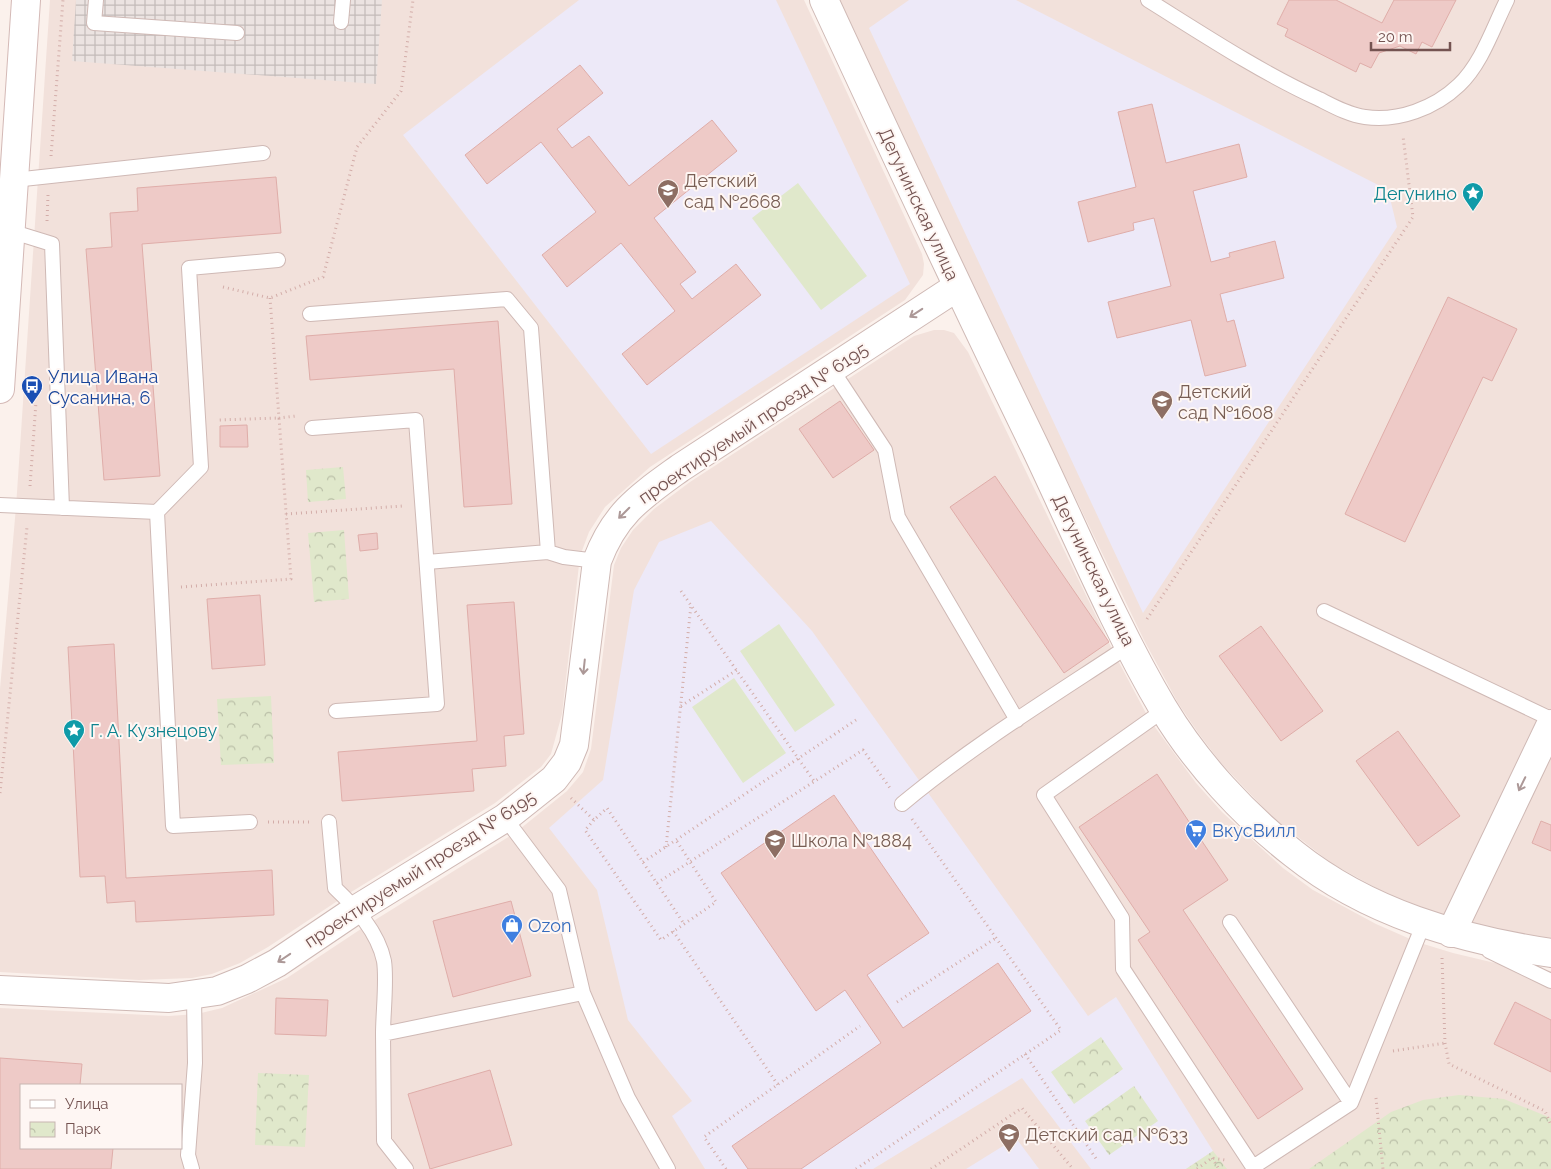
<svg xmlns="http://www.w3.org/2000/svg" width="1551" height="1169" font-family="Raleway,sans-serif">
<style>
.residential{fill:#f2e1db;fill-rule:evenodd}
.industrial{fill:url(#industrial-grid)}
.education{fill:#ede9f8}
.park{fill:url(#park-crowns)}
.garden{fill:#e0e8cb}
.building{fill:#eecac7;stroke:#dfada9}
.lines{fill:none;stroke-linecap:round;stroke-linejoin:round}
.lane-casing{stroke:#cfb9b5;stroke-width:16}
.street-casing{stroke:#cfb9b5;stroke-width:30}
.secondary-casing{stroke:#d4b9b6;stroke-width:30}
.path{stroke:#d3ada9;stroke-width:3;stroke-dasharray:1 4;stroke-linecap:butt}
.lane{stroke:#fff;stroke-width:14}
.street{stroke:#fff;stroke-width:28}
.secondary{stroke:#fff;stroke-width:28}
.oneway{stroke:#ac9897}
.labels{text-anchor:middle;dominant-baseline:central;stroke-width:4;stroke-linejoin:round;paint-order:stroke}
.education-label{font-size:18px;fill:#785e54;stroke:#fef6f3;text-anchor:start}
.culture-label{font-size:18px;fill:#0d838f;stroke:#fef6f3;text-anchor:end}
.street-label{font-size:18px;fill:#745351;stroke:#fef6f3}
.transit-label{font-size:18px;fill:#164399;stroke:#fef6f3;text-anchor:start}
.shop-label{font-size:18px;fill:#366cbe;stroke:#fef6f3;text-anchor:start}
</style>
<defs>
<pattern id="industrial-grid" width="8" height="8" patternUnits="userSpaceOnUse" patternTransform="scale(1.25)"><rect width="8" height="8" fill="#ebe3e1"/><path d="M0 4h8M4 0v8" fill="none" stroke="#c3bbb9"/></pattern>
<pattern id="park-crowns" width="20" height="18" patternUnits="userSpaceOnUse" patternTransform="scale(1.25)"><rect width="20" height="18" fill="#e0e8cb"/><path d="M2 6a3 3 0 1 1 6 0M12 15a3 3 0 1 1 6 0" fill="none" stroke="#babfa7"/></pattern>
</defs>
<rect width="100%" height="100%" fill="#fbf1ec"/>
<path class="residential" d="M50 0H804L922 254 924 264 923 275 905 300 650 467 605 507 589 532 580 556 562 714 551 754 541 767 495 803 348 894 268 947 240 963 212 974 192 978 139 980 0 972V689L16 507Z
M840 0H1551V938L1500 931 1428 911 1389 895 1331 863 1271 816 1221 763 1199 734 1178 703 1144 640 971 281Z
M934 330H944L954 333 968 352 1114 653 1149 719 1196 783 1222 812 1283 868 1313 890 1376 924 1417 942 1453 953 1495 963 1551 971V1169H0V1008L169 1016 197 1014 222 1008 287 978 367 925 515 833 567 791 583 772 591 749 614 565 621 548 633 530 654 509 690 482 914 336ZM21 1085H181V1148H21Z"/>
<path class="industrial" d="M76 0H382L376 84 72 61Z"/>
<path class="education" d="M579 0H776L910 284 651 454 403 135Z
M909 0H1016L1388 190 1397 227 1143 613 869 28Z
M711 521 812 631 1088 1016 1116 997 1213 1151 1186 1169H1091L1022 1078 873 1169H705L672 1116 692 1101 628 1020 597 890 549 828 603 780 634 590 659 542Z
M1016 1138 1039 1169H966Z"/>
<path class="park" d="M343 467 346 499 308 502 306 470Z
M344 530 349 599 314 602 308 533Z
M271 696 274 763 221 765 217 699Z
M1101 1037 1123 1069 1074 1104 1051 1072Z
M258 1073 309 1075 305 1147 255 1145Z
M1134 1086 1158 1121 1109 1155 1085 1121Z
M1459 1095 1504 1099 1551 1118V1169H1309L1391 1112 1423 1100Z
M1213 1151 1227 1169H1186Z"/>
<path class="garden" d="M798 183 867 276 821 310 752 218Z
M779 624 835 705 795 732 740 651Z
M734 678 786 753 743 783 692 707Z"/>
<path class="building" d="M1289 0H1336L1382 23 1394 0H1456L1432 47 1422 42 1416 54 1400 46 1379 53 1371 68 1360 63 1356 72 1285 36 1288 29 1277 24Z
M580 65 603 93 557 129 572 148 589 136 629 186 712 120 737 151 654 218 696 272 680 284 692 299 736 264 761 295 647 385 622 354 675 311 621 243 567 287 542 255 596 212 541 142 487 184 465 155Z
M1152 104 1166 163 1239 144 1247 177 1193 191 1211 262 1230 257 1229 253 1275 241 1284 278 1220 294 1227 322 1234 320 1246 366 1205 376 1191 320 1117 338 1108 302 1171 286 1154 218 1133 223 1134 230 1088 242 1078 202 1136 187 1118 112Z
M276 177 281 233 142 244 160 476 104 480 86 249 112 247 110 213 138 211 137 188Z
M1448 297 1517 329 1492 381 1483 377 1405 542 1345 514Z
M498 321 512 504 464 507 454 369 310 380 306 336Z
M840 401 874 450 833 478 799 429Z
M247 425 248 447H220V426Z
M995 476 1109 642 1064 673 950 507Z
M377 533 378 549 360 551 358 535Z
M260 595 265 665 212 669 207 599Z
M514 602 524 734 504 736 506 766 472 769 474 791 342 801 338 752 477 741 467 605Z
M1261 626 1323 711 1281 741 1219 656Z
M114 644 126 878 272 870 274 915 136 922 135 901 107 903 105 876 80 877 68 647Z
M1398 731 1460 816 1418 846 1356 761Z
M1157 774 1228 880 1183 910 1303 1089 1258 1119 1138 940 1150 932 1079 827Z
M834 795 929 933 867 975 903 1028 998 963 1031 1011 801 1169H748L732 1146 881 1043 845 990 816 1011 721 873Z
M1541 821 1551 825V851L1532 843Z
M511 901 531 976 453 997 433 921Z
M276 998 328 1000 326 1036 275 1034Z
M1515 1002 1551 1020V1072L1494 1044Z
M0 1058 82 1064 80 1085H21V1148H113L111 1169H0Z
M490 1070 512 1145 430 1169 408 1094Z"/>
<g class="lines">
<g class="lane-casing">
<path id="lane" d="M96 0 94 23 237 33
M1148 0C1204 35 1260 72 1319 99 1333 106 1349 115 1365 117 1398 122 1435 108 1459 85 1482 63 1493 28 1507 0
M341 22 343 0
M14 180 263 153
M10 231 52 244 62 508
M310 314 507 299 531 328 548 552
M831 368 885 450 898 517 1017 720
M312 428 416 420 437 704 336 711
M0 505 157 512
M427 562 548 552 564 557 597 561
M1324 611 1551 719
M1164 710 1044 795 1122 918 1123 969 1253 1167 1351 1103 1423 925
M902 804C973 745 1053 696 1130 645
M505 818 559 890 583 993 628 1098 668 1169
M250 822 173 826 157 512 201 467 189 268 278 260
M329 822 335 888C355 907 378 932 384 961 387 980 383 1013 383 1034
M1230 922 1351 1103
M1489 951 1551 981
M192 1169 188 1155 195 1063 194 996
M406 1169 384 1141 383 1034 583 993"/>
</g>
<g class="street-casing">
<path id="street" d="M824 0C893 149 963 299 1035 447 1076 533 1115 627 1163 708 1196 763 1244 815 1294 854 1368 913 1459 939 1551 953
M1451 933 1551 724
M0 990 169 998 217 991 247 979 277 963 357 909 505 818 554 779 567 762 574 745 597 561C615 513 640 497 680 468L957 287"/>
</g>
<g class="secondary-casing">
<path id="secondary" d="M0 389 26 0"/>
</g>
<path class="path" d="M51 156 63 0
M47 221 48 195
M223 287 270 298 323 277 357 147 401 91 413 0
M270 298 279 418 296 416
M30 486 36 402
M286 514 403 506
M181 587 291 579 279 418 217 420
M681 591 814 781
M1147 619 1413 217 1403 136
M681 706 737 670
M0 793 27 527
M571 798 594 820 607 808 684 924
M594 820 585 830 661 940 716 902 676 840
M268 822H309
M666 847 691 605
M643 862 856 720
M657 883 863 750 890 788
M673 931 778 1085
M1442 958 1445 1043 1449 1064 1545 1111 1551 1125
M897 1002 996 938
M1393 1051 1445 1043
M1025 1054 1097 1160
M1376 1098 1383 1169
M1212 1158 1219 1169
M726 1169 704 1137 860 1026
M856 1169 1061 1030 912 819
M931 1169 1022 1108 1073 1169
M1197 1169 1212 1158 1225 1160"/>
<use href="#lane" class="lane"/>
<use href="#street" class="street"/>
<use href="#secondary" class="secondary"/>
</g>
<defs><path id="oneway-shaft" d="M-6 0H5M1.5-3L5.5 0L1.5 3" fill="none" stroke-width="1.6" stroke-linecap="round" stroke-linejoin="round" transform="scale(1.25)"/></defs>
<g class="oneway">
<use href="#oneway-shaft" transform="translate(916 313) rotate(147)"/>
<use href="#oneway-shaft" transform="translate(624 513) rotate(135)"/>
<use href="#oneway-shaft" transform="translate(584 667) rotate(96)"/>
<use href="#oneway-shaft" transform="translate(1522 784) rotate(116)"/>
<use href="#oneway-shaft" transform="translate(284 958) rotate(146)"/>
</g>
<defs>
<g id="school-pin" transform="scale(1.125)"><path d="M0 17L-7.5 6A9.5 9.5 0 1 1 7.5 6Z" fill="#8d6e63" stroke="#fef6f3"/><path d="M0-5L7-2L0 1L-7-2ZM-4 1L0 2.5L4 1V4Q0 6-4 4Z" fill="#fff"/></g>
<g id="sight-pin" transform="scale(1.125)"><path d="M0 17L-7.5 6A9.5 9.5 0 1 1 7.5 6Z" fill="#0f9aa8" stroke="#fef6f3"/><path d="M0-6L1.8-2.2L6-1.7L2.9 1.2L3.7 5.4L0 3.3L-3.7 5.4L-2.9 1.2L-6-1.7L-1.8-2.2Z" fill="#fff"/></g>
<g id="bus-pin" transform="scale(1.125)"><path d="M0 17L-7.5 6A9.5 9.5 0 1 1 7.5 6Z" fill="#1a4fb4" stroke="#fef6f3"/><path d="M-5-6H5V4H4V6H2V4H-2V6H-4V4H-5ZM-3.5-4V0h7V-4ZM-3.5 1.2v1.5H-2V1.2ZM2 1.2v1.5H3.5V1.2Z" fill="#fff"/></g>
<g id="supermarket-pin" transform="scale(1.125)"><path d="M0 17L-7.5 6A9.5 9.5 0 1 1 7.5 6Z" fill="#3f7fe0" stroke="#fef6f3"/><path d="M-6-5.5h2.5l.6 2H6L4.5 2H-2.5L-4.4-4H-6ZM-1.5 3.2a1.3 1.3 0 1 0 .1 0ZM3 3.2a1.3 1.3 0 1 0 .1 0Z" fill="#fff"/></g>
<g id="shop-pin" transform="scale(1.125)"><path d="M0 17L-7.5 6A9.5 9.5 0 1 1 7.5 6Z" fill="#3f7fe0" stroke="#fef6f3"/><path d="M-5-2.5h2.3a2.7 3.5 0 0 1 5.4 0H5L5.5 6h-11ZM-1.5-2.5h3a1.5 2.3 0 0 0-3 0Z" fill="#fff"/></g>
</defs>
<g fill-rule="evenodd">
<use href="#school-pin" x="668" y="190"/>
<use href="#sight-pin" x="1473" y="193"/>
<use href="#bus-pin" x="32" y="386"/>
<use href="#school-pin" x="1162" y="401"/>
<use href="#sight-pin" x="74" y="730"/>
<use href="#supermarket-pin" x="1196" y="830"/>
<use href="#school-pin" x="775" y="840"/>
<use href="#shop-pin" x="512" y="925"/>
<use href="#school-pin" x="1009" y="1134"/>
</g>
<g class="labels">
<g class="education-label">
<text x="684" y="180">Детский<tspan x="684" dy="21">сад №2668</tspan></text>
<text x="1178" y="391">Детский<tspan x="1178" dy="21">сад №1608</tspan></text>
<text x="791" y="840">Школа №1884</text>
<text x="1025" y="1134">Детский сад №633</text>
</g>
<g class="culture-label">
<text x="1457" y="193">Дегунино</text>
<text x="90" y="730" text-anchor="start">Г. А. Кузнецову</text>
</g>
<g class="street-label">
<text transform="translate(919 204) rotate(65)">Дегунинская улица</text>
<text transform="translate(753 423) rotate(-34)">проектируемый проезд № 6195</text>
<text transform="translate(1094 570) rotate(64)">Дегунинская улица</text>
<text transform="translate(420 869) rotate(-33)">проектируемый проезд № 6195</text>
</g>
<g class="transit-label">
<text x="48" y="376">Улица Ивана<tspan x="48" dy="21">Сусанина, 6</tspan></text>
</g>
<g class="shop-label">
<text x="1212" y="830">ВкусВилл</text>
<text x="528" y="925">Ozon</text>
</g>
</g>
<rect x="20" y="1084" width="162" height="65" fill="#fef6f3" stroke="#c7b5b2"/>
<rect x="30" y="1100" width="25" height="8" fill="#ffffff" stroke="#c7b5b2"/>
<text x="65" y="1109" font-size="15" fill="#745351">Улица</text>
<rect x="30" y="1122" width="25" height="15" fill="url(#park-crowns)" stroke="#c7b5b2"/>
<text x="65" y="1134" font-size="15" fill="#745351">Парк</text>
<path d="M1371 42v8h79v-8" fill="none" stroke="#745351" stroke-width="2.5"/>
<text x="1378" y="42" font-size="15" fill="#745351" stroke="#fef6f3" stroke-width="4" paint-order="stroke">20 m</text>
</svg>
